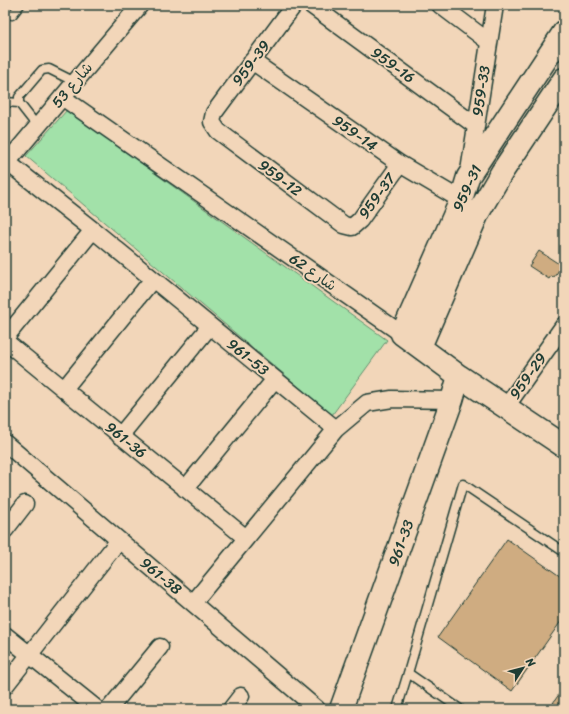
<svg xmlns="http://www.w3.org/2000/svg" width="569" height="714" font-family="Sriracha,'Playpen Sans Arabic',sans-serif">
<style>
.green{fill:#a2e1a9;stroke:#608f6e}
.building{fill:#cfac81;stroke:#1f3d34}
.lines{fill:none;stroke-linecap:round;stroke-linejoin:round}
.lane-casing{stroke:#1f3d34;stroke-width:11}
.street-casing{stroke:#1f3d34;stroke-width:19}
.secondary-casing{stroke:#1f3d34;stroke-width:25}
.lane{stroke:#f2d6b9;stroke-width:8}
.street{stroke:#f2d6b9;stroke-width:16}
.secondary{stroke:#f2d6b9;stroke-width:22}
.labels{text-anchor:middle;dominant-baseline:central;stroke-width:3.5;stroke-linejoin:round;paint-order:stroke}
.street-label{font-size:15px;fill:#1f3d34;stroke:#f2d6b9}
</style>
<rect width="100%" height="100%" fill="#f2d6b9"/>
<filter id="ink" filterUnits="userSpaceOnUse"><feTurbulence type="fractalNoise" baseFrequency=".025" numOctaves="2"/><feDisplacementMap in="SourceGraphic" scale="8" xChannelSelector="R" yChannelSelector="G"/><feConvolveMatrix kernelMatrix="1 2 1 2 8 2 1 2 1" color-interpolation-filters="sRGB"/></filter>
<g filter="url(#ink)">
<path class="green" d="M67 110 387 340 332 415 26 156Z"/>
<path class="building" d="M539 251 559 264V270L554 277 551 276 549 279 529 266Z
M507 539 564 579V617L512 691 438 637Z
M564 687V709H562L553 703Z"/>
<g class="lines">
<g class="lane-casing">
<path id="lane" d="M5 9 12 15 20 5
M5 102 19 103
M37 126 19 103V97L42 70 49 69 75 82
M408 673 460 709
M397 709 408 673 463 484 564 552"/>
</g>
<g class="street-casing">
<path id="street" d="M294 5 214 113 212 122 218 131 344 225 352 227 360 220 400 164
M311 5 476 126
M440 5 489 42
M252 61 400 164 461 200
M62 97 402 334
M7 162 93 230
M5 165 140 5
M469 171 495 5
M5 338 93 230 336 429 193 603
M5 341 246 538
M64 389 153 279
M506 407 564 325
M336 429 367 403 392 399 452 400
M120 436 210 326
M5 443 317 709
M185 489 275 379
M5 530 25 504
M5 635 97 709
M5 686 119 540
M109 709 160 647
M231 709 241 696"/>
</g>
<g class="secondary-casing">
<path id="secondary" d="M564 32 468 177 461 200 402 334 459 376 564 446
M420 347 478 213 502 172 564 79
M341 709 452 400 459 376"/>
</g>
<use href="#lane" class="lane"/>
<use href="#street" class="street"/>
<use href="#secondary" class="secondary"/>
</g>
</g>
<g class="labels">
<g class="street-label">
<text transform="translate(251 63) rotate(-53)">959-39</text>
<text transform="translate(393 65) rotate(36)">959-16</text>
<text transform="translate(72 85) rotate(-50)">شارع 53</text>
<text transform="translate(481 91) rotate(-81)">959-33</text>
<text transform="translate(355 133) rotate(35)">959-14</text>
<text transform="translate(280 178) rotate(37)">959-12</text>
<text transform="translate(467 188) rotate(-65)">959-31</text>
<text transform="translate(377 196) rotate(-54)">959-37</text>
<text transform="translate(313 272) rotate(35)">شارع 62</text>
<text transform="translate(248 357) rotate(39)">961-53</text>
<text transform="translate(528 376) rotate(-55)">959-29</text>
<text transform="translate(126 440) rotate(39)">961-36</text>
<text transform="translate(401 543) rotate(-70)">961-33</text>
<text transform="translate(161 576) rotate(40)">961-38</text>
</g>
</g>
<rect width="569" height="714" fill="none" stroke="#f2d6b9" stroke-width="20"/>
<rect x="10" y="10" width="549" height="694" fill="none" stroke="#1f3d34" stroke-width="1.5" filter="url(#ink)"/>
<g transform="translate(523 668) rotate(54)" stroke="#f2d6b9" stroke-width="3" paint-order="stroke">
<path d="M0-3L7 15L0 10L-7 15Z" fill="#1f3d34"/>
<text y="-6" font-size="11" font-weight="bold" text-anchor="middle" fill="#1f3d34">N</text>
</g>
</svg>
